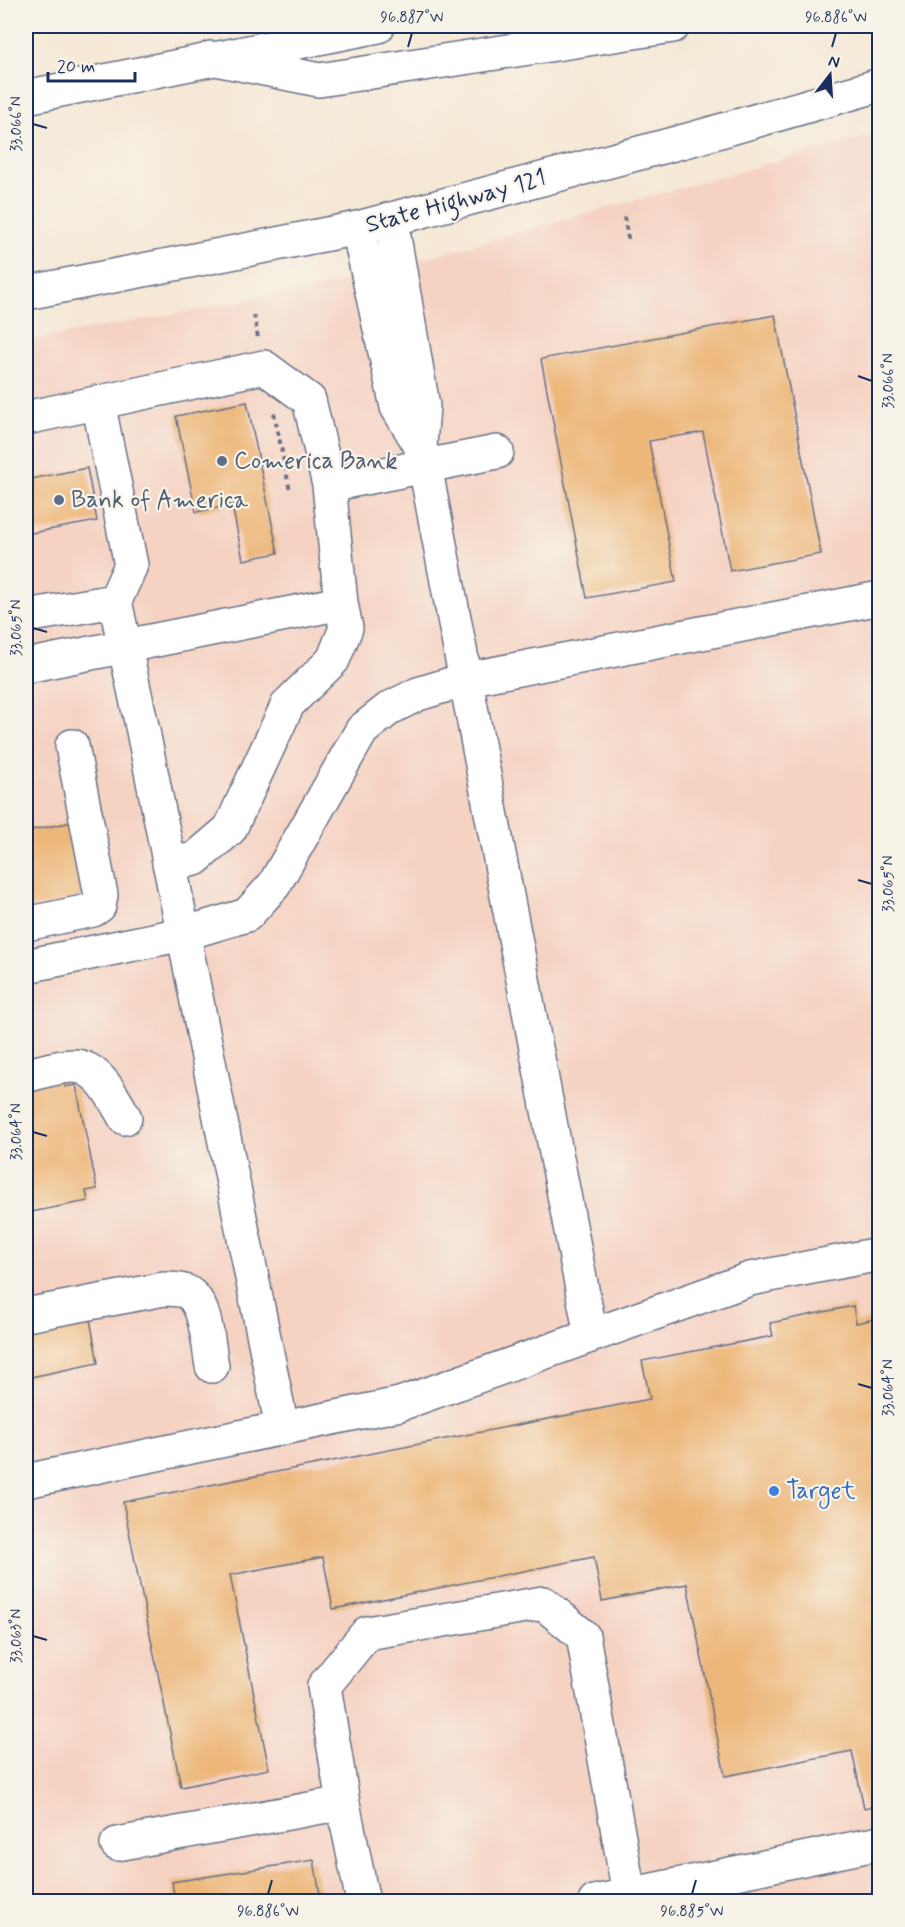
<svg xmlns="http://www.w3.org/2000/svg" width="905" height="1927" font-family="Mynerve,sans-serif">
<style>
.built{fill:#f5d2c2}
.building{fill:#edb77a}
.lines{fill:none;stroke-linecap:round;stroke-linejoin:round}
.minor-casing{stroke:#687088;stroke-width:36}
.major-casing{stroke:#687088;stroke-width:36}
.highway-casing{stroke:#687088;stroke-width:36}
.path{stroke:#687088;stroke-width:4;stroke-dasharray:4.5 4.5;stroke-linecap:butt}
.minor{stroke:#fff;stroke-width:33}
.major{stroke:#fff;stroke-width:33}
.highway{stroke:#fff;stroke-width:33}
.ticks{fill:none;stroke:#1b2f5e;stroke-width:2}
.service-dot{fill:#5c6f8a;stroke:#f7f3e8;stroke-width:2}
.shop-dot{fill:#3f7fe0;stroke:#f7f3e8;stroke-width:2}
.labels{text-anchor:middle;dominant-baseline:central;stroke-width:4.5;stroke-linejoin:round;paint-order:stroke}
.street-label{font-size:24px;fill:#1b2f5e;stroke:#f7f3e8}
.service-label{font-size:24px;fill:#4e5e75;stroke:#f7f3e8;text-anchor:start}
.shop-label{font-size:24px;fill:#366cbe;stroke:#f7f3e8;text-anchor:start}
.neatline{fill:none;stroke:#1b2f5e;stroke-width:2}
.ticks-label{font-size:15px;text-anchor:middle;fill:#1b2f5e}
</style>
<rect width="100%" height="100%" fill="#f7f3e8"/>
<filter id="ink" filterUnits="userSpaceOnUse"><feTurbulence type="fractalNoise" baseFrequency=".0167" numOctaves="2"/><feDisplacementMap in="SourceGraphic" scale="12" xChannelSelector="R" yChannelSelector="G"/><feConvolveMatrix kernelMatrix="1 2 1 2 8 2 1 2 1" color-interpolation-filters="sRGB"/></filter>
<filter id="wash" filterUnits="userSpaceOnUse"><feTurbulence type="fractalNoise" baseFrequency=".008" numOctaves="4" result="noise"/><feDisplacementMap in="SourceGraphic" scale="24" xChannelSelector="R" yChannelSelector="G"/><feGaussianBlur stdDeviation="1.35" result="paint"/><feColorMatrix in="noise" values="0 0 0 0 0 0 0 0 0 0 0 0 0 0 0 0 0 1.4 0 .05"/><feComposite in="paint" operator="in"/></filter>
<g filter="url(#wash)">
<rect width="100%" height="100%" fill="#f6e8d6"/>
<path class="built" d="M879 133V1897L856 1902H26V341L321 287Z"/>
<g id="blocks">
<path class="building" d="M775 315 821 554 730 571 703 432 649 441 676 582 587 598 541 359Z
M247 402 278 553 243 560 232 505 196 512 176 416Z
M87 468 97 521 26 534V480Z
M28 810 32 830 73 822 87 897 26 909V811Z
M63 1077 65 1087 76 1085 97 1189 86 1191 88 1201 26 1213V1085Z
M853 1306 856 1323 880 1318V1805L864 1808 852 1751 725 1776 687 1584 602 1601 594 1557 333 1609 323 1557 230 1575 269 1769 181 1787 123 1502 650 1399 642 1361 773 1336 770 1323Z
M90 1319 98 1363 26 1378V1332Z
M314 1860 321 1900 175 1902 172 1882Z"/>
</g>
</g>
<g filter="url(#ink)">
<use href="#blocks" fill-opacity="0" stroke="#687088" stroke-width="1.5"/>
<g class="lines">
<g class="minor-casing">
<path id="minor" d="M391 219 423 406 420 445
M358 228 397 407 420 445 425 466 591 1336
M98 402 131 565 115 601 143 731 282 1428
M26 418 264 367 309 400 329 485 341 603 346 628 333 660 288 704 230 829 195 859 169 864
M329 485 497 452
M26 616 115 601
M26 666 341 603
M26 924 93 910 99 906 101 895 72 746
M26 966 183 934 247 915 274 885 362 730 390 708 418 694 467 679 880 598
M26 1076C40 1072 58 1066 73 1066 99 1066 114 1099 125 1118
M26 1315 164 1289C171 1289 180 1289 187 1292 207 1303 208 1345 212 1366
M26 1481 400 1404 750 1279 880 1254
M343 1803 363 1902
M117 1844 343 1803 324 1686 367 1633 543 1603 583 1636 629 1894
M595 1902 880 1843"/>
</g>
<g class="major-casing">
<path id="major" d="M26 293 358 228 692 139 880 85"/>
</g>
<g class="highway-casing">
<path id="highway" d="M211 58 319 80 673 26
M26 97 378 26"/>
</g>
<path class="path" d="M624 217 629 243
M254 315 258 338
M274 413 290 491"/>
<use href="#minor" class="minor"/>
<use href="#major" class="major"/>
<use href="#highway" class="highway"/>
</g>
</g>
<path class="ticks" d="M408 47 412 33M832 47 836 33M33 124 47 128M858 376 872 381M33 628 47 632M858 880 872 884M33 1132 47 1136M858 1384 872 1388M33 1636 47 1640M268 1894 272 1880M692 1894 696 1880"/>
<g class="service-dot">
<circle cx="222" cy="461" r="6"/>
<circle cx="59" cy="500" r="6"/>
</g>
<circle class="shop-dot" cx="774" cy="1491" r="6"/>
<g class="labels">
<g class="street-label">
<text transform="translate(456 202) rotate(-15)">State Highway 121</text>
</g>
<g class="service-label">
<text x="234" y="461">Comerica Bank</text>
<text x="71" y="500">Bank of America</text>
</g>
<g class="shop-label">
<text x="786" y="1491">Target</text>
</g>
</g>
<rect width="905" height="1927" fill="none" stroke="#f7f3e8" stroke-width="66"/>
<g transform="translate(830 75) rotate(17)" stroke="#f7f3e8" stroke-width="4.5" paint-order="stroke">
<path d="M0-4.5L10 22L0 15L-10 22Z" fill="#1b2f5e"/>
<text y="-9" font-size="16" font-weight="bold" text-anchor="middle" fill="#1b2f5e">N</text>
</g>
<path d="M48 72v9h87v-9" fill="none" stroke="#1b2f5e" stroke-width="3"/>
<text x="57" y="72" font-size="18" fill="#1b2f5e" stroke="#f7f3e8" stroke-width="4.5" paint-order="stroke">20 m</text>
<rect x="33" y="33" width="839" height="1861" class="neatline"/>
<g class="ticks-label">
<text x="412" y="22">96.887°W</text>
<text x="836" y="22">96.886°W</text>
<text transform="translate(16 124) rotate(-90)" y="5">33.066°N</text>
<text transform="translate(888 381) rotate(-90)" y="5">33.066°N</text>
<text transform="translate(16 628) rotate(-90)" y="5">33.065°N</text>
<text transform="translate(888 884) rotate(-90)" y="5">33.065°N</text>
<text transform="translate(16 1132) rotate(-90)" y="5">33.064°N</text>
<text transform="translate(888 1388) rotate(-90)" y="5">33.064°N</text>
<text transform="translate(16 1636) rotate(-90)" y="5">33.063°N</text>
<text x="268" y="1916">96.886°W</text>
<text x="692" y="1916">96.885°W</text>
</g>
</svg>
